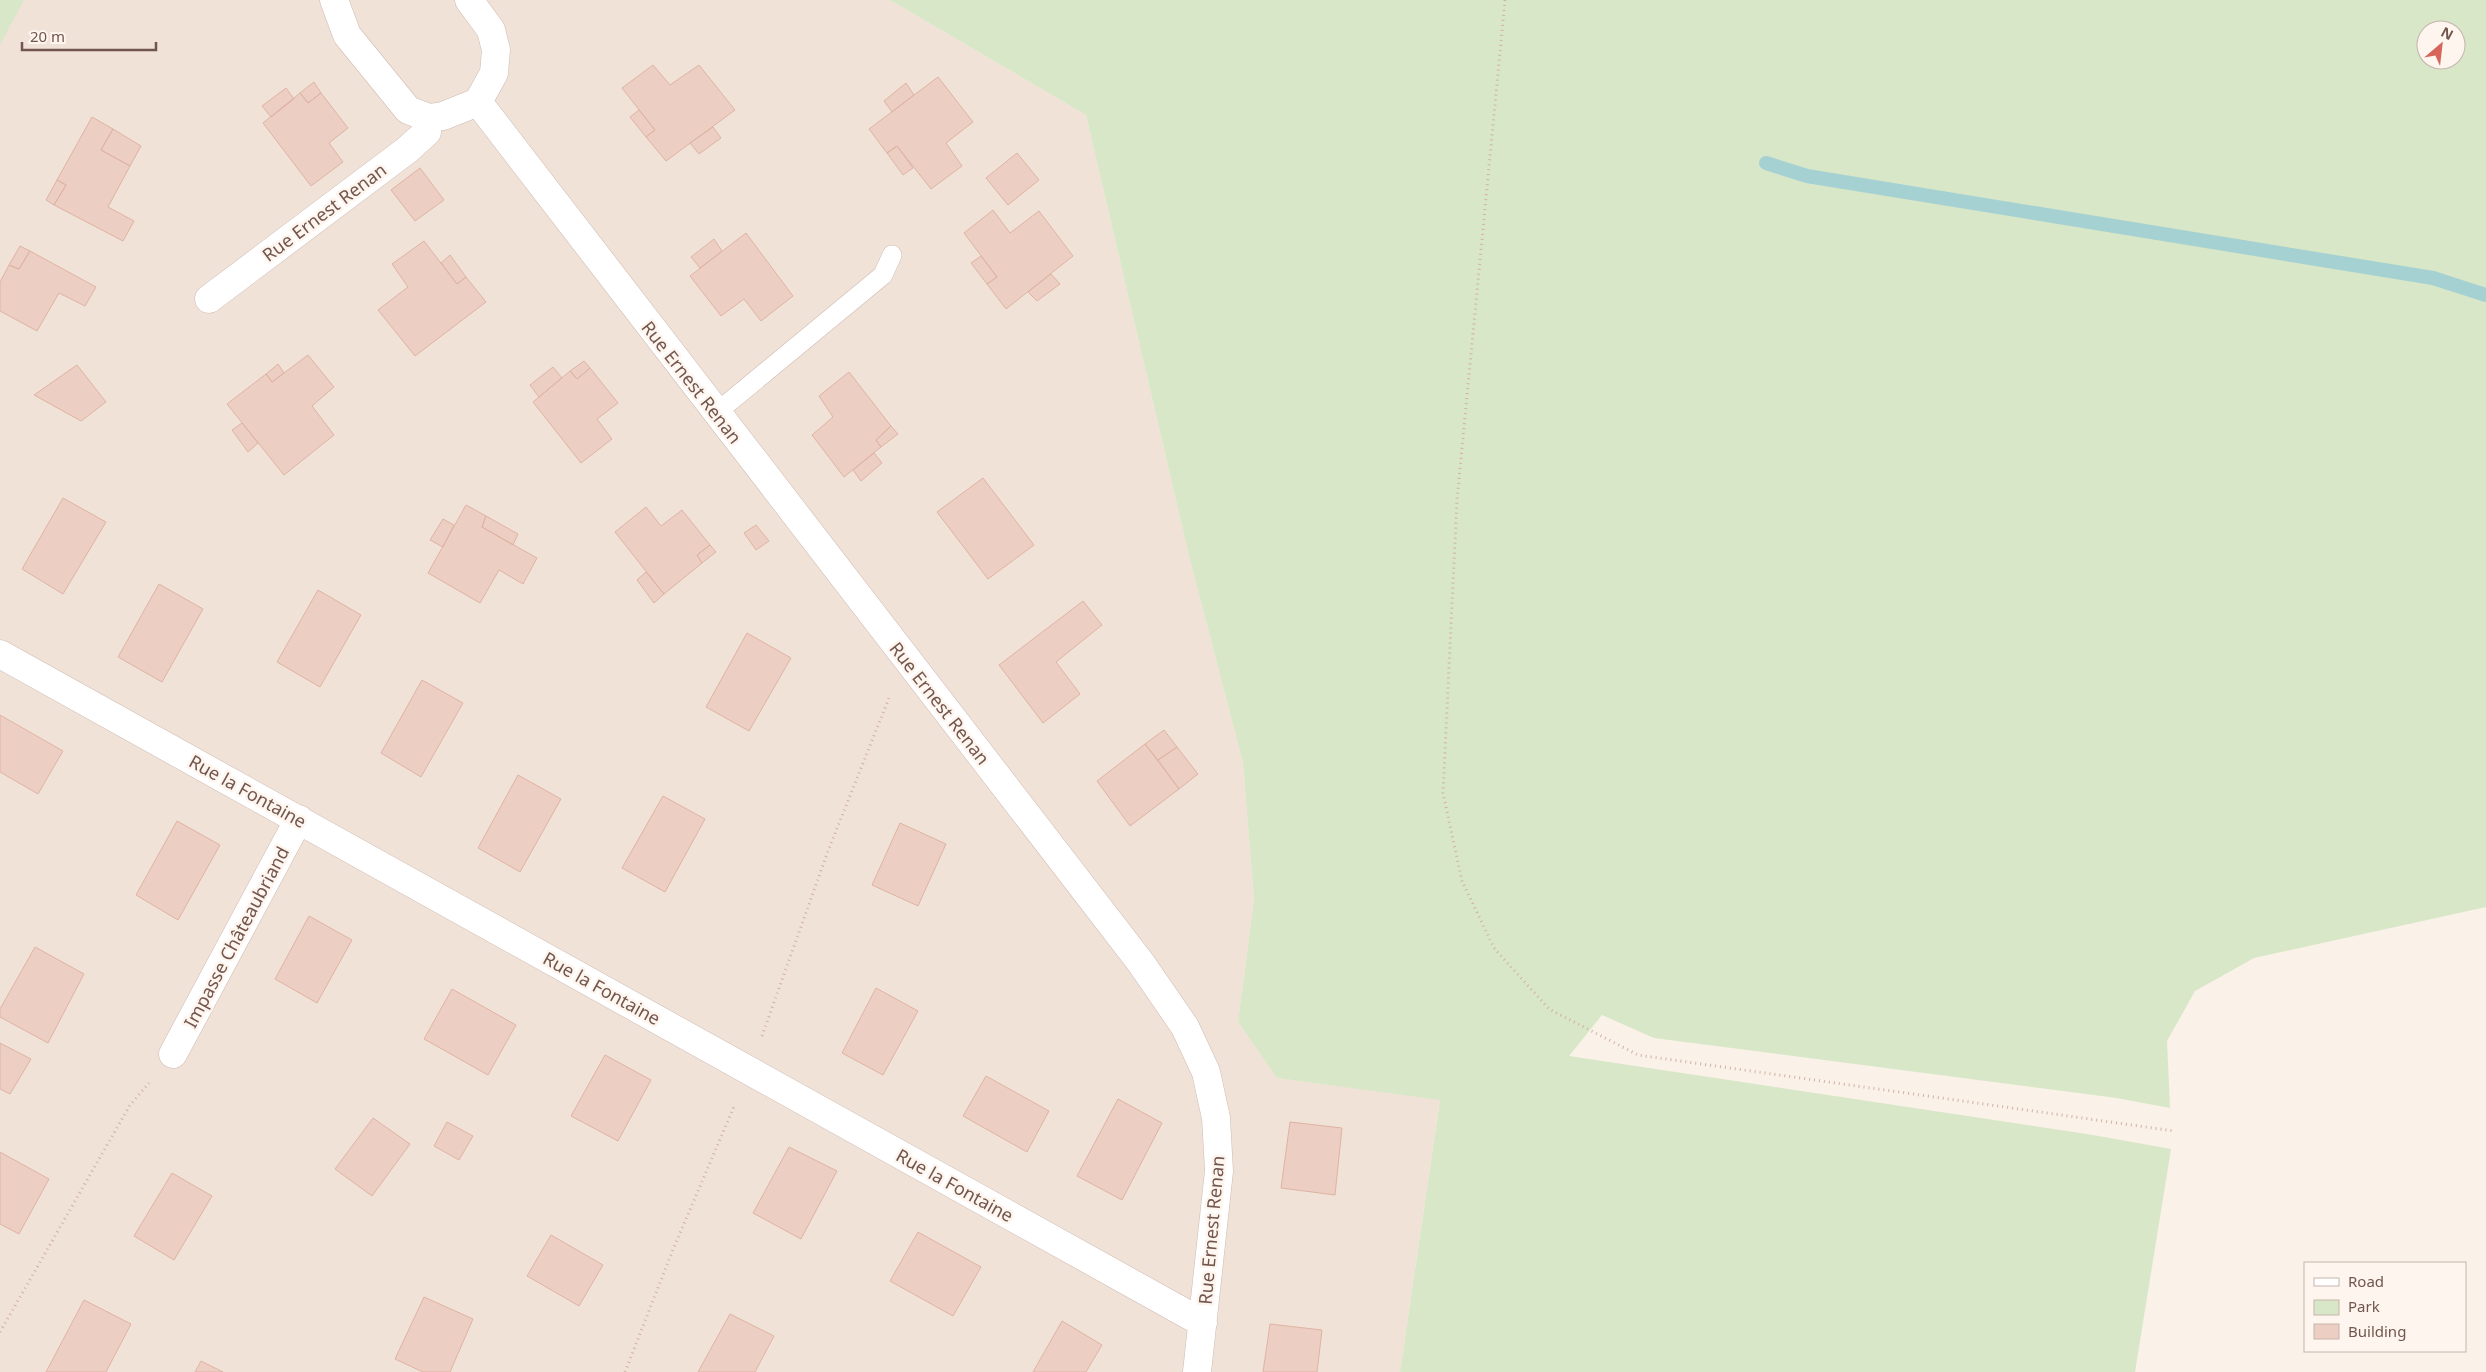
<svg xmlns="http://www.w3.org/2000/svg" width="2486" height="1372" font-family="'Noto Sans',sans-serif">
<style>
.residential{fill:#f1e2d7}
.green{fill:#d8e7c7;fill-rule:evenodd}
.lines{fill:none;stroke-linecap:round;stroke-linejoin:round}
.stream{stroke:#a5d1d3;stroke-width:14}
.building{fill:#edcec2;stroke:#deb3a4}
.service-casing{stroke:#cdbab2;stroke-width:20}
.minor-casing{stroke:#cdbab2;stroke-width:29}
.path{stroke:#d2b1a5;stroke-width:3;stroke-dasharray:1 4;stroke-linecap:butt}
.service{stroke:#fff;stroke-width:19}
.minor{stroke:#fff;stroke-width:28}
.labels{text-anchor:middle;dominant-baseline:central;stroke-width:5;stroke-linejoin:round;paint-order:stroke}
.street-label{font-size:18px;fill:#72564e;stroke:#fdf5ee}
</style>
<rect width="100%" height="100%" fill="#faf1e8"/>
<path class="residential" d="M0 0H890L1086 115 1189 556 1243 763 1254 900 1238 1022 1277 1078 1440 1099 1400 1372H0Z"/>
<path class="green" d="M0 0H24L0 45Z
M890 0H2486V907L2254 958 2195 991 2167 1041 2170 1108 2117 1098 1654 1038 1602 1015 1569 1056 2093 1135 2171 1149 2135 1372H1400L1440 1100 1277 1078 1238 1022 1254 900 1243 763 1189 556 1086 115ZM2426 30H2456V60H2426Z"/>
<g class="lines">
<path class="stream" d="M1766 163 1807 176 2433 278 2486 295"/>
</g>
<path class="building" d="M653 65 670 85 699 65 735 110 666 161 646 137 655 130 622 88Z
M938 77 973 122 946 143 962 166 931 189 897 146 887 153 869 129Z
M314 82 321 93 308 103 300 93Z
M906 83 914 95 892 112 884 101Z
M286 88 294 99 271 117 262 106Z
M300 93 308 103 321 93 348 128 329 143 343 162 311 186 263 123Z
M639 110 655 130 646 137 630 117Z
M92 117 113 129 101 150 130 166 108 207 134 221 123 241 54 205 66 185 57 180Z
M713 127 721 138 699 154 690 143Z
M113 129 141 146 130 166 101 150Z
M897 146 913 168 903 175 887 153Z
M1017 153 1039 180 1008 205 986 178Z
M420 168 444 200 415 221 391 190Z
M57 180 66 185 54 205 46 200Z
M993 210 1010 233 1039 211 1073 256 1006 309 987 284 997 277 964 233Z
M746 233 793 296 761 321 744 299 721 316 690 276Z
M714 239 722 251 700 268 691 257Z
M424 241 457 284 466 277 486 302 415 356 378 310 408 287 392 264Z
M20 246 30 251 19 269 9 265Z
M30 251 96 287 85 306 59 293 37 331 0 311V282L9 265 19 269Z
M450 255 466 277 457 284 441 263Z
M981 256 997 277 987 284 971 263Z
M1051 274 1060 284 1037 301 1028 292Z
M308 355 334 387 312 406 334 435 284 475 227 404 266 374 272 382Z
M584 361 590 368 577 379 570 371Z
M278 364 284 373 272 382 266 374Z
M77 365 106 402 81 421 34 395Z
M553 367 562 378 539 397 530 385Z
M590 368 618 403 597 419 612 439 581 463 533 402 570 371 577 379Z
M849 372 891 426 876 440 881 447 844 477 812 435 833 417 819 396Z
M242 423 258 443 248 452 232 430Z
M891 426 898 434 881 447 876 440Z
M874 453 882 463 861 481 853 470Z
M983 478 1034 545 988 579 937 512Z
M63 498 106 522 63 594 22 569Z
M466 505 486 516 482 527 537 558 523 584 499 570 480 603 428 573Z
M646 507 661 526 682 510 710 545 697 555 702 563 664 594 615 532Z
M486 516 518 534 513 545 482 527Z
M443 519 454 525 443 547 430 540Z
M756 525 769 541 756 550 744 533Z
M710 545 716 552 702 563 697 555Z
M646 572 664 594 654 603 637 580Z
M159 584 203 609 162 682 118 657Z
M318 590 361 615 320 687 277 662Z
M1083 601 1102 625 1056 662 1080 694 1043 723 999 665Z
M747 633 791 658 749 731 706 707Z
M422 680 463 703 421 777 381 753Z
M0 715 63 751 38 794 0 772Z
M1164 730 1177 747 1158 760 1145 744Z
M1145 744 1179 789 1130 826 1097 781Z
M1177 747 1198 774 1179 789 1158 760Z
M518 775 561 799 520 872 478 848Z
M663 796 705 819 665 892 622 868Z
M177 821 220 845 178 920 136 895Z
M900 823 946 844 918 906 872 885Z
M309 916 352 940 317 1003 275 979Z
M35 947 84 974 48 1043 0 1017V1009Z
M876 988 918 1011 883 1075 842 1053Z
M452 989 516 1025 488 1075 424 1039Z
M0 1043 31 1059 10 1094 0 1089Z
M605 1055 651 1080 618 1141 571 1116Z
M986 1076 1049 1111 1027 1152 963 1116Z
M1118 1099 1162 1123 1122 1200 1077 1176Z
M373 1118 410 1144 372 1196 335 1169Z
M447 1122 473 1136 459 1160 434 1146Z
M1290 1122 1342 1128 1335 1195 1281 1188Z
M789 1147 837 1171 801 1239 753 1213Z
M0 1152 49 1179 19 1234 0 1224Z
M172 1173 212 1196 174 1260 134 1236Z
M918 1232 981 1267 953 1316 890 1281Z
M551 1235 603 1265 579 1306 527 1276Z
M424 1297 473 1319 450 1372H423L395 1359Z
M84 1300 131 1324 106 1372H46Z
M730 1314 774 1336 755 1372H698Z
M1062 1321 1102 1345 1086 1372H1033Z
M1270 1324 1322 1330 1317 1372H1263Z
M201 1361 223 1372H195Z"/>
<g class="lines">
<g class="service-casing">
<path id="service" d="M716 413 883 275 892 255"/>
</g>
<g class="minor-casing">
<path id="minor" d="M334 0 347 35 408 110 429 118 443 116 478 102 494 73 496 50 491 30 469 0
M478 102 1141 963 1185 1027 1206 1072 1216 1118 1219 1171 1197 1372
M209 299 407 150 427 132 429 118
M0 654 1203 1323
M173 1054 299 819"/>
</g>
<path class="path" d="M1505 0 1457 500 1443 793 1462 881 1494 948 1549 1009 1638 1055 2174 1131
M762 1036 828 851 889 698
M0 1332 130 1105 149 1083
M625 1372 672 1252 735 1104"/>
<use href="#service" class="service"/>
<use href="#minor" class="minor"/>
</g>
<g class="labels">
<g class="street-label">
<text transform="translate(324 212) rotate(-37)">Rue Ernest Renan</text>
<text transform="translate(692 382) rotate(52)">Rue Ernest Renan</text>
<text transform="translate(940 703) rotate(52)">Rue Ernest Renan</text>
<text transform="translate(248 791) rotate(29)">Rue la Fontaine</text>
<text transform="translate(236 937) rotate(-62)">Impasse Châteaubriand</text>
<text transform="translate(602 988) rotate(29)">Rue la Fontaine</text>
<text transform="translate(955 1185) rotate(29)">Rue la Fontaine</text>
<text transform="translate(1211 1230) rotate(-85)">Rue Ernest Renan</text>
</g>
</g>
<rect x="2304" y="1262" width="162" height="90" fill="#fdf5ee" stroke="#c5b5ae"/>
<rect x="2314" y="1278" width="25" height="8" fill="#ffffff" stroke="#c5b5ae"/>
<text x="2348" y="1287" font-size="15" fill="#72564e">Road</text>
<rect x="2314" y="1300" width="25" height="15" fill="#d8e7c7" stroke="#c5b5ae"/>
<text x="2348" y="1312" font-size="15" fill="#72564e">Park</text>
<rect x="2314" y="1324" width="25" height="15" fill="#edcec2" stroke="#c5b5ae"/>
<text x="2348" y="1337" font-size="15" fill="#72564e">Building</text>
<g transform="translate(2441 45) rotate(28)"><circle r="24" fill="#fdf5ee" stroke="#c5b5ae"/>
<path d="M0-4L9 19L0 12L-9 19Z" fill="#d86559"/>
<text y="-8" font-size="14" font-weight="bold" text-anchor="middle" fill="#72564e">N</text>
</g>
<path d="M22 42v8h134v-8" fill="none" stroke="#72564e" stroke-width="2.5"/>
<text x="30" y="42" font-size="15" fill="#72564e" stroke="#fdf5ee" stroke-width="4" paint-order="stroke">20 m</text>
</svg>
